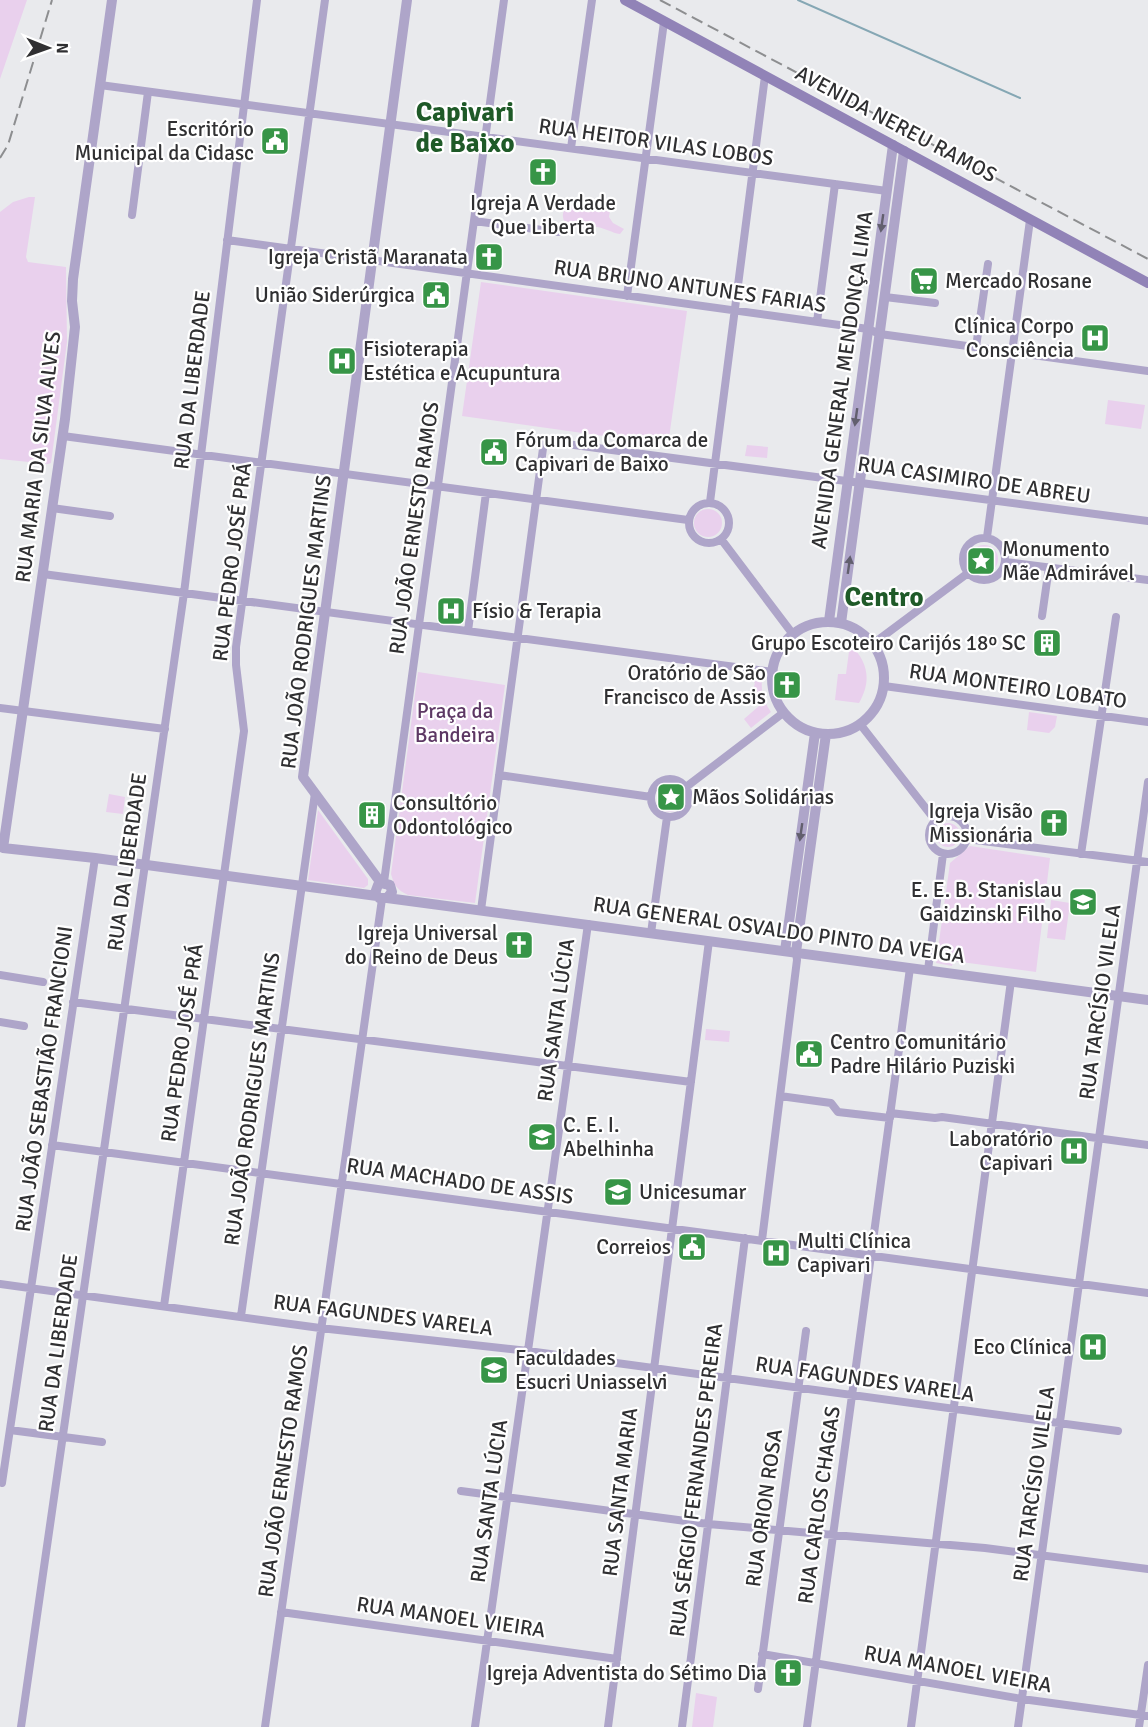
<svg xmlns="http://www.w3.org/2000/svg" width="1148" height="1727" font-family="Signika,sans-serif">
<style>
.green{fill:#e9d0ed}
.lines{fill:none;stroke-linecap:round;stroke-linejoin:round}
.stream{stroke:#85a7b4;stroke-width:2}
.minor{stroke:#aea5c9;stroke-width:8}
.tertiary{stroke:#aea5c9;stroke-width:10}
.secondary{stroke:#9183b7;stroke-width:10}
.rail{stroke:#8d8e90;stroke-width:2;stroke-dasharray:12 6;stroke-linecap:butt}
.oneway{fill:#625f6e}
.labels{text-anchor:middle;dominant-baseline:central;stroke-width:4.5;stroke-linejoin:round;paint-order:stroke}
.street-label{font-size:21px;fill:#303032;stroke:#fff}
.poi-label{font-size:21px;fill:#303032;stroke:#fff;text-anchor:end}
.park-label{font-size:21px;fill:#5d3864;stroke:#fff}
.district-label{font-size:27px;font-weight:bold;fill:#1f5a28;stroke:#fff}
</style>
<rect width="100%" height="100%" fill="#e9eaed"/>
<path class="green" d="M0 0H27L0 79Z
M29 197H35L26 257 28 262 66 267 67 342 51 463 48 464 0 459V212L13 202Z
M569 204 590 211H610L609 217 613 223 624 229 620 234C612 233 605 228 597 227 587 225 565 234 563 217 562 212 566 208 569 204Z
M481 282 687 311 668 445 462 416Z
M1108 400 1145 405 1141 429 1105 424Z
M747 445 768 447 767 458 745 456Z
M694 523a14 14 0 1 1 28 0a14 14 0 1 1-28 0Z
M970 559a14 14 0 1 1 28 0a14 14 0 1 1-28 0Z
M850 644C868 662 872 680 859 703L835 700 838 674H846Z
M418 672 505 685 475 903 408 895C397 890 394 885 391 874Z
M749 679H762C761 692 763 701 771 712L751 728 744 719 759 706 752 693 755 683Z
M1029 712 1057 716 1055 727 1049 733 1027 730Z
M657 799a13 13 0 1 1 26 0a13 13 0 1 1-26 0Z
M109 794 125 797 123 814 106 812Z
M318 810 368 879V885L364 888 308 880Z
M936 835a12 12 0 1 1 24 0a12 12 0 1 1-24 0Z
M970 846 1050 858 1036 972 953 961 952 966 936 963 950 863Z
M1051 900 1070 903 1065 940 1047 938Z
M706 1029 730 1031 729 1042 705 1040Z
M696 1693 717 1697 713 1727H692Z"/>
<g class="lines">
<path class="stream" d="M798 0 1020 98"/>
<path class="minor" d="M100 85 887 191
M571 148 592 0
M132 215 148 92
M474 221 558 232
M227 240 868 329 880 334 1148 371
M627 296 664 22
M885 297 935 303
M817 322 835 184
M976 347 988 264
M63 436 688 520
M710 502 765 76
M689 523a20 20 0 1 1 40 0a20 20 0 1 1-40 0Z
M52 508 110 516
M987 537 1030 220
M963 559a21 21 0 1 1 42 0a21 21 0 1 1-42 0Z
M721 539 792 633
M1006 562 1148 580
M43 574 773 672
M1042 616 1049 567
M468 631 486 493
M874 643 968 573
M884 686 1148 722
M0 708 165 729
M860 724 935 820
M499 775 651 797
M651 798a19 19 0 1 1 38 0a19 19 0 1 1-38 0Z
M686 787 783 713
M929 835a19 19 0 1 1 38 0a19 19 0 1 1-38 0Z
M967 839 1148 862
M1081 854 1116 617
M384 882 504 0
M481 910 544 441 1148 521
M651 933 667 817
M928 970 943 854
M0 975 43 982
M73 1002 691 1082
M0 1022 24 1026
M780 1096 831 1103 838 1112 890 1118
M890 1113 935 1118 942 1117 1148 1145
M52 1145 1148 1293
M762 1240 797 960 796 952
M0 1284 320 1328 528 1351 1118 1431
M164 1306 244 731 236 665V647L325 0
M241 1316 315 793
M10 1430 102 1442
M2 1483 95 858
M461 1491 708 1524 985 1548 1148 1569
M281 1612 617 1659
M762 1654 1022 1699 1148 1716
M758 1689 806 1331
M21 1727 184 593 257 0
M265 1727 382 899
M475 1727 588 924
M608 1727 709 941
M682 1727 745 1238
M807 1727 910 968
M911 1727 1011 981
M1018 1727 1148 782
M1139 1727 1148 1665"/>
<path class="tertiary" d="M112 0 73 279 72 301 75 327 65 419 3 848 95 858 377 896
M829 621 893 145
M772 678a56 56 0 1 1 112 0a56 56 0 1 1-112 0Z
M841 623 904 151
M381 883 378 885 375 893 379 898H387L392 892 390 885 381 883 303 777 407 0
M387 898 1148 1000
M785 951 815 733
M796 952 826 734"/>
<path class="secondary" d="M625 0 1148 283"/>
<path class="rail" d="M660 0 1148 259
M0 158 8 145 52 0"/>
</g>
<defs><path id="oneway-solid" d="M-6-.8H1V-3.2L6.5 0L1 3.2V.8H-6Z" transform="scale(1.5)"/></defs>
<g class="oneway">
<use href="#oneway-solid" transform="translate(882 223) rotate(98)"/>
<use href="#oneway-solid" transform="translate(856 417) rotate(98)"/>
<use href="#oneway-solid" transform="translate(849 565) rotate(-82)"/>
<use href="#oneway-solid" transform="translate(801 832) rotate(98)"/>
</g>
<defs>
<g id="civic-square" transform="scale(1.5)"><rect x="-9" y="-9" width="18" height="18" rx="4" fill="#379547" stroke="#fff"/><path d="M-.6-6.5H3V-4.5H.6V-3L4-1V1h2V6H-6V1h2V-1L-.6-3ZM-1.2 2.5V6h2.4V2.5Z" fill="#fff"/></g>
<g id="church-square" transform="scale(1.5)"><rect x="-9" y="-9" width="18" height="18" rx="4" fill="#379547" stroke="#fff"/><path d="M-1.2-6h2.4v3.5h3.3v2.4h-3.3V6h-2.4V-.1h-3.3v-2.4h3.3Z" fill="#fff"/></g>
<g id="supermarket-square" transform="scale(1.5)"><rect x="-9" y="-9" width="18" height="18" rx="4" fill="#379547" stroke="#fff"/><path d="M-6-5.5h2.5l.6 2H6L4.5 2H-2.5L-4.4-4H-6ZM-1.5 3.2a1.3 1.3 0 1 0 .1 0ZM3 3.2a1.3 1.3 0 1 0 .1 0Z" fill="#fff"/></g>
<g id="hospital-square" transform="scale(1.5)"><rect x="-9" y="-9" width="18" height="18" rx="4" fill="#379547" stroke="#fff"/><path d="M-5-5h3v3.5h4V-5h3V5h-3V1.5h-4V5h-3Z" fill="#fff"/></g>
<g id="sight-square" transform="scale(1.5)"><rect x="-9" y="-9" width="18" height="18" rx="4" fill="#379547" stroke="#fff"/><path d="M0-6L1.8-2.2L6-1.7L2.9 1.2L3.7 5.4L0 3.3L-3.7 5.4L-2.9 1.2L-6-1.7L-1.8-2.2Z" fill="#fff"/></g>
<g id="building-square" transform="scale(1.5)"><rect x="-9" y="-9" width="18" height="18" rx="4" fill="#379547" stroke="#fff"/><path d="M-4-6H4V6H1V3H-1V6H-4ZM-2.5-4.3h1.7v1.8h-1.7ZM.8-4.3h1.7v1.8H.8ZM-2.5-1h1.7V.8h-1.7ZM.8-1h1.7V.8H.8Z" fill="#fff"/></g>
<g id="school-square" transform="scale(1.5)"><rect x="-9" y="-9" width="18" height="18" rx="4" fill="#379547" stroke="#fff"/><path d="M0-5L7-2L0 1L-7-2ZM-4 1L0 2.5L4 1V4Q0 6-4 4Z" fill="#fff"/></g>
<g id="university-square" transform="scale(1.5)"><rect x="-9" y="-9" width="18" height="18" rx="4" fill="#379547" stroke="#fff"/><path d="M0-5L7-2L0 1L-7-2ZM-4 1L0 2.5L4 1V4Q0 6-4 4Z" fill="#fff"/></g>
</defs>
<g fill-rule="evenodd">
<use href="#civic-square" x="275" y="141"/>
<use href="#church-square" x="543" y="172"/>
<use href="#church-square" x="489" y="257"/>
<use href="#supermarket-square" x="924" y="281"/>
<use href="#civic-square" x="436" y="295"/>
<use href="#hospital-square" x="1095" y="338"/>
<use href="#hospital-square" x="342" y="361"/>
<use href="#civic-square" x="494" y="452"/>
<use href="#sight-square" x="981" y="561"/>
<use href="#hospital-square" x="451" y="611"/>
<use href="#building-square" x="1047" y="643"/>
<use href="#church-square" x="787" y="685"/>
<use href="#sight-square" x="671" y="797"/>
<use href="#building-square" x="372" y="815"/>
<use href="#church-square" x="1054" y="823"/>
<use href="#school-square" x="1083" y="902"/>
<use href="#church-square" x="519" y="945"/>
<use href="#civic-square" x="809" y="1054"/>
<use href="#school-square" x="542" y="1137"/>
<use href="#hospital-square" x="1074" y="1151"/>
<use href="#university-square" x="618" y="1192"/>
<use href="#civic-square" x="692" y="1247"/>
<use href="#hospital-square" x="776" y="1253"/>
<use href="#hospital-square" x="1093" y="1347"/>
<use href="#university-square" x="494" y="1370"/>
<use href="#church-square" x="788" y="1673"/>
</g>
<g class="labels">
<g class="street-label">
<text transform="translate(896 124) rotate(28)">AVENIDA NEREU RAMOS</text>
<text transform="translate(656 142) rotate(8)">RUA HEITOR VILAS LOBOS</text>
<text transform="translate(690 286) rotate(8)">RUA BRUNO ANTUNES FARIAS</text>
<text transform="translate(192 380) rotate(-83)">RUA DA LIBERDADE</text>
<text transform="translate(842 380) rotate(-82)">AVENIDA GENERAL MENDONÇA LIMA</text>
<text transform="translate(38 457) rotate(-83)">RUA MARIA DA SILVA ALVES</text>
<text transform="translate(974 480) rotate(8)">RUA CASIMIRO DE ABREU</text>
<text transform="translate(414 528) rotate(-82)">RUA JOÃO ERNESTO RAMOS</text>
<text transform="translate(232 562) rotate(-83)">RUA PEDRO JOSÉ PRÁ</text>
<text transform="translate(306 622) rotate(-83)">RUA JOÃO RODRIGUES MARTINS</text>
<text transform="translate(1018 686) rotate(8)">RUA MONTEIRO LOBATO</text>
<text transform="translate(127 862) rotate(-82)">RUA DA LIBERDADE</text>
<text transform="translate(779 930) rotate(8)">RUA GENERAL OSVALDO PINTO DA VEIGA</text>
<text transform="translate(1100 1002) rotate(-82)">RUA TARCÍSIO VILELA</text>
<text transform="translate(556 1020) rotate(-82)">RUA SANTA LÚCIA</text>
<text transform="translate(182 1043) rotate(-82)">RUA PEDRO JOSÉ PRÁ</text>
<text transform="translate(44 1079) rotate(-82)">RUA JOÃO SEBASTIÃO FRANCIONI</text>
<text transform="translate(252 1099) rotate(-82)">RUA JOÃO RODRIGUES MARTINS</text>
<text transform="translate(460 1181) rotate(8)">RUA MACHADO DE ASSIS</text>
<text transform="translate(383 1315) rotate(7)">RUA FAGUNDES VARELA</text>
<text transform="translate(58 1343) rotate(-82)">RUA DA LIBERDADE</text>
<text transform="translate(865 1379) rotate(8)">RUA FAGUNDES VARELA</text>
<text transform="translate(283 1471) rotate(-82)">RUA JOÃO ERNESTO RAMOS</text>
<text transform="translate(696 1480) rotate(-83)">RUA SÉRGIO FERNANDES PEREIRA</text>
<text transform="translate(1034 1484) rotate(-82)">RUA TARCÍSIO VILELA</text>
<text transform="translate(620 1492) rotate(-83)">RUA SANTA MARIA</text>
<text transform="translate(489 1501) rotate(-82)">RUA SANTA LÚCIA</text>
<text transform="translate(819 1505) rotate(-82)">RUA CARLOS CHAGAS</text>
<text transform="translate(764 1508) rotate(-82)">RUA ORION ROSA</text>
<text transform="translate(451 1617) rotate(8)">RUA MANOEL VIEIRA</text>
<text transform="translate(958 1669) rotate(10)">RUA MANOEL VIEIRA</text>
</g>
<g class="poi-label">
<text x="254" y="129">Escritório<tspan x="254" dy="24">Municipal da Cidasc</tspan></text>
<text x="543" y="203" text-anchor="middle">Igreja A Verdade<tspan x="543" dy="24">Que Liberta</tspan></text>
<text x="468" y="257">Igreja Cristã Maranata</text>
<text x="945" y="281" text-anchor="start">Mercado Rosane</text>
<text x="415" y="295">União Siderúrgica</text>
<text x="1074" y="326">Clínica Corpo<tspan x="1074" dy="24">Consciência</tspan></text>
<text x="363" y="349" text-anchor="start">Fisioterapia<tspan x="363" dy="24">Estética e Acupuntura</tspan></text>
<text x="515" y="440" text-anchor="start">Fórum da Comarca de<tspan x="515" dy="24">Capivari de Baixo</tspan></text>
<text x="1002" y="549" text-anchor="start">Monumento<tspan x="1002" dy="24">Mãe Admirável</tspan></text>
<text x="472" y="611" text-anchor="start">Físio &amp; Terapia</text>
<text x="1026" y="643">Grupo Escoteiro Carijós 18º SC</text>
<text x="766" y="673">Oratório de São<tspan x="766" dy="24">Francisco de Assis</tspan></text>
<text x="692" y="797" text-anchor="start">Mãos Solidárias</text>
<text x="393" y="803" text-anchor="start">Consultório<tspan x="393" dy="24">Odontológico</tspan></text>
<text x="1033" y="811">Igreja Visão<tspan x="1033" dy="24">Missionária</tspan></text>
<text x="1062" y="890">E. E. B. Stanislau<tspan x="1062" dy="24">Gaidzinski Filho</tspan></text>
<text x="498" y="933">Igreja Universal<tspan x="498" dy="24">do Reino de Deus</tspan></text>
<text x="830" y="1042" text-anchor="start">Centro Comunitário<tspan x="830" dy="24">Padre Hilário Puziski</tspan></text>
<text x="563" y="1125" text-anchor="start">C. E. I.<tspan x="563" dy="24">Abelhinha</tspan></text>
<text x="1053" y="1139">Laboratório<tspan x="1053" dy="24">Capivari</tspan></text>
<text x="639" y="1192" text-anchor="start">Unicesumar</text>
<text x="797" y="1241" text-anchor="start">Multi Clínica<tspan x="797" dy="24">Capivari</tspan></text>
<text x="671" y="1247">Correios</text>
<text x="1072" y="1347">Eco Clínica</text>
<text x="515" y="1358" text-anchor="start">Faculdades<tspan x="515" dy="24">Esucri Uniasselvi</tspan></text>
<text x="767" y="1673">Igreja Adventista do Sétimo Dia</text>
</g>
<g class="park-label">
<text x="455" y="711">Praça da<tspan x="455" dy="24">Bandeira</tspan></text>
</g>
<g class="district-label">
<text x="465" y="112">Capivari<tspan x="465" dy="31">de Baixo</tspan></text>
<text x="884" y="597">Centro</text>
</g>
</g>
<g transform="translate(48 48) rotate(91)" stroke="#ffffff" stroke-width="4.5" paint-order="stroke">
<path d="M0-4.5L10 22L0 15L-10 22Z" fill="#303032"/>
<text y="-9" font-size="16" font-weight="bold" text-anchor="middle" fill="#303032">N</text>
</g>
</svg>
